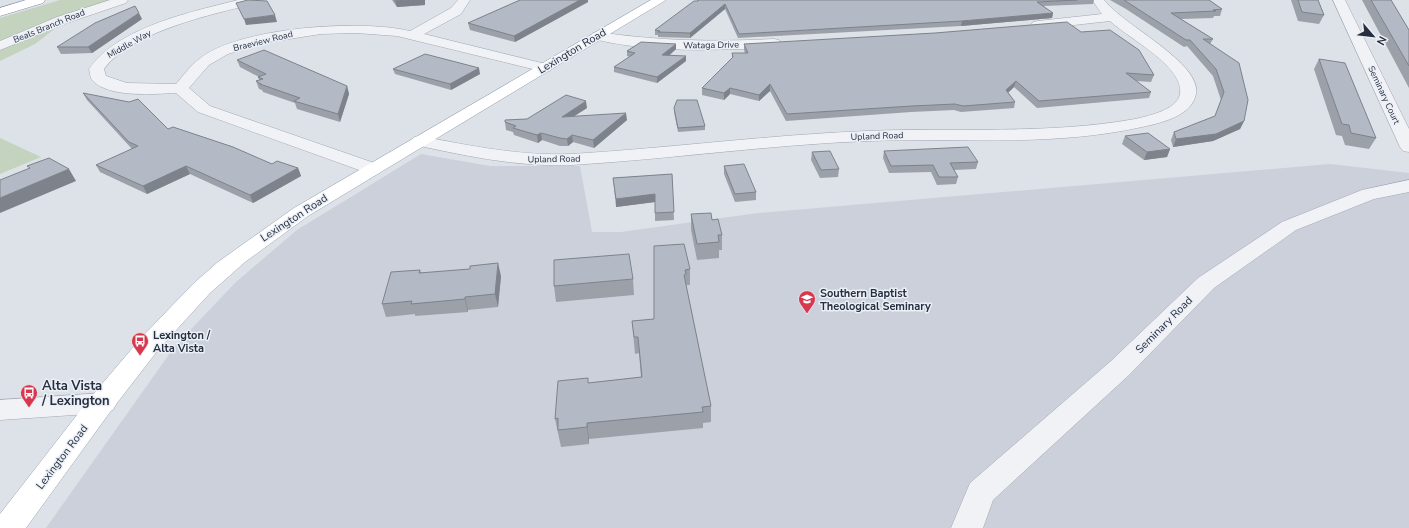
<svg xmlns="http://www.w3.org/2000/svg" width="1409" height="528" font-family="'Nunito Sans',sans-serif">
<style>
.built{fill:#cbd0da}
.green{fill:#c3d3bd}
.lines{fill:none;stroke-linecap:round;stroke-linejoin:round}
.minor-casing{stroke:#a2a8b2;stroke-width:1}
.major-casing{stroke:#9ba5b5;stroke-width:1}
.highway-casing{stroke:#838ea0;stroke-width:1}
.minor{fill:#f0f2f6;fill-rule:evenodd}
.major{fill:#fff;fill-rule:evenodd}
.highway{fill:#fff;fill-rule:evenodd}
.wall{fill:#9ba0a9}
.shaded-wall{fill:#7e828a}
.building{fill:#b4bac5;stroke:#7e828a}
.labels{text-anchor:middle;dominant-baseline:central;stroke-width:3;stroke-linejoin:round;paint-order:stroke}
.far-street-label{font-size:9px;fill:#252f40;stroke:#ecf0f6}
.street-label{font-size:11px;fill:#252f40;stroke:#ecf0f6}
.poi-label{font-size:11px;font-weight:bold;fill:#252f40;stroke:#ecf0f6;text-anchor:start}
.near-poi-label{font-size:13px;font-weight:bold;fill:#252f40;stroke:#ecf0f6;text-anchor:start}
</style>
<rect width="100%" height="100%" fill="#dde1e8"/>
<path class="built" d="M421 154 490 166H580L592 232H621L758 213 1330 164 1409 173V528H46L175 346 236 282 297 230Z"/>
<path class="green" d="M60 0H119L0 43V18Z
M62 23 35 44 0 61V50Z
M0 138 41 157 0 174Z"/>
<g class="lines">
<g class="minor-casing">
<path id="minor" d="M110 0H128L126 3 67 23 0 50V41L57 17Z
M238 0H260L258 3C213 14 132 31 104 69L106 76 127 83 176 84C183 76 190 66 199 59 239 27 361 19 410 31L451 8 458 0H470L461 14 424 34 550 65 552 68 550 71 545 72 397 36 356 33 321 34 263 43 228 54 209 65 189 88 210 106 380 165 382 169 380 173 373 175 198 112 176 93C154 94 110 98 93 81 90 78 90 73 89 69 118 27 191 12 238 0Z
M1092 0H1104C1123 25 1202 63 1196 94 1192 116 1161 123 1142 127 1053 147 958 138 867 141 768 145 670 159 572 165 520 167 471 157 420 146L414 145 411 141 414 137 420 136C471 146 520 156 572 154 670 148 768 135 866 131 955 127 1046 135 1135 119 1148 116 1177 110 1180 94 1185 67 1128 38 1110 21L1038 29 1033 28 1031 25 1033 22 1038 21 1102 14Z
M1333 0H1345L1409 129V152L1403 151 1400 147Z
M598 32C657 41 715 42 774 39L779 40 781 43 779 46C765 49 750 49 736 49 689 51 639 50 593 39L591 36 593 33Z
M1409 180V192L1374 199 1296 230 1214 288 1129 375 993 500 983 528H951L970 483 1111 361 1198 278 1282 222 1362 190Z
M103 393 113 396 117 403 113 410 103 413 0 420V400Z"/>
</g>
<g class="major-casing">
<path id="major" d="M651 0H666L308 216 245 262 210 293 158 350 110 412 26 528H0V514L91 397 141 338 194 283 218 262 294 208Z"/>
</g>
<g class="highway-casing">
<path id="highway" d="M26 0H45L43 3 0 16V8Z"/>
</g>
<use href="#minor" class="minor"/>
<use href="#major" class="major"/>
<use href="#highway" class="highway"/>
</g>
<path class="wall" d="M392 0H425V5L397 7Z
M520 0H588V2L515 42 470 30 468 23Z
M697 0H1094L1093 4 1043 6 1053 13 1052 18 961 26 738 38 725 9 690 38 658 37V35H655V30L697 1Z
M1110 0H1209L1222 9 1220 16H1214L1213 18 1181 19 1213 39 1210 44 1244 121 1240 129 1213 141 1173 147 1171 140 1174 132 1215 116 1221 100 1213 76 1187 46 1184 47 1126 9Z
M1291 0H1318L1324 15 1319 24 1298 21Z
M1362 0H1391L1409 30V88Z
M142 19 92 53 61 54 57 47Z
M1081 32 1154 75 1151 82 1136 81 1151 92 1149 98 1037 108 1014 87 1008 93 1015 102 1014 108 961 112 954 110 911 112 786 121 770 91 759 101 730 94 724 100 702 95V88L732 58V53H745L744 50V44Z
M676 49 669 56H686V61L657 83 614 72V67L630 57 627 56V51Z
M1319 59 1376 138 1369 149 1345 145 1342 136 1336 135 1314 69Z
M237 60 347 86 349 94 340 122 297 109 295 103 263 92 262 90 259 89 256 81 259 80 258 77H259L240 67Z
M393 69 480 74 451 90 395 74Z
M83 93 168 129 272 164 298 168 301 176 253 203 190 174 147 194 100 172 96 165 132 149 87 100Z
M587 108 574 116 627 120 594 148 573 142 568 146H560L542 140 538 143 514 135 513 132 506 130 505 122 527 119Z
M674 108 705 126V130L678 132 674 112Z
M1125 136 1170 149 1167 157 1144 160 1122 144Z
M884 151 978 162 976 169 954 170 958 177 956 184 937 185 931 172 889 173 883 158Z
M812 152 839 169 838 177 820 178 811 160Z
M724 166 756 192V200L735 202 724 174Z
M672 174 674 220 655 221V202L616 207 613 178Z
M691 214 712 220 722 235V250H719V258L697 260 691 230Z
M654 246 690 269V285H686L711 406V422L703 423V428L589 439V444L561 447 555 419 588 378V383L641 377 639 353 635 354 632 321 654 319Z
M420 270 421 273 501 276 498 307 468 310V312L415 316V314L386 317 382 304Z
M633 279 634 295 556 302 554 286Z"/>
<path class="shaded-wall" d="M407 0H425V5L397 7 395 1Z
M580 0H588V2L515 42 514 36Z
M725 4V9L690 38V33Z
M139 13 142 19 92 53 88 47Z
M1053 13 1052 18 961 26 962 21Z
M275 15 277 22 246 25 244 19Z
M676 44V49L662 61V55Z
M686 56V61L657 83V77Z
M479 68 480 74 451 90 450 84Z
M1016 81 1014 87 1004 96 1006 90Z
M770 84V91L759 101V95Z
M347 86 349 94 340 122 338 114Z
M730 88V94L724 100V93Z
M586 101 587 108 562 124V117Z
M626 113 627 120 594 148 593 140Z
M1244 121 1240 129 1213 141 1173 147 1176 139Z
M541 133 542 140 538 143 537 135Z
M572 135 573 142 568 146 567 139Z
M1170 149 1167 157 1144 160 1147 152Z
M186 166 190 174 147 194 143 186Z
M298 168 301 176 253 203 250 195Z
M69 169 76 181 0 213V198Z
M655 194V202L616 207V199Z
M498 263 501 276 498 307 495 294Z
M465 297 468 310V312L465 299Z
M587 423 589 439V444L587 427Z"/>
<path class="building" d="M248 0 267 1 275 15 244 19 236 3Z
M394 0H407L395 1Z
M520 0H580L514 36 468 23Z
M698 0H1077L1037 2 1053 13 962 21 739 34 725 4 690 33 658 32 660 31 655 30 694 1H698Z
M1124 0H1209L1222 9 1213 10 1216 11 1171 13 1213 39H1203L1239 63 1248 100 1244 121 1216 134 1176 139 1174 132 1215 116 1224 92 1216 69 1190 40H1186Z
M1298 0H1318L1324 15 1302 12Z
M1371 0H1391L1409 30V66Z
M135 6 139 13 88 47H57L95 23Z
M1067 22 1081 32 1110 30 1139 50 1154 75 1126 73 1151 92 1039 101 1016 81 1006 90 1015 102 963 106 955 104 912 106 787 114 770 84 759 95 730 88 724 93 702 88 733 57 732 53H748L744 44 935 33Z
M641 42 676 44 662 55 686 56 657 77 614 67 635 53 627 51Z
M264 50 347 86 338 114 294 101 300 98 260 84H261L256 81 263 79 258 77 266 74 237 60Z
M425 54 479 68 450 84 393 69Z
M1319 59 1345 63 1376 138 1351 133 1349 125 1342 124Z
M83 93 129 102 138 99 168 129 173 127 233 147 272 164 277 161 298 168 250 195 186 166 143 186 96 165 138 146 129 142Z
M566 95 586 101 562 117 626 113 593 140 572 135 567 139 560 138 541 133 537 135 513 128 516 126 505 122V120L527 119Z
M677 100H697L705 126 678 128 674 108Z
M1148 133 1170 149 1147 152 1125 136Z
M968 147 978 162 950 163 958 177H939L933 165 891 166 884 151Z
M830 151 839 169 821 170 812 152Z
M49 158 69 169 0 198V180L30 168 27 166Z
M744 164 756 192 735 194 724 166Z
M672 174 674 212 655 213V194L616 199 613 178Z
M711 213 712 220 718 219 722 235H718L719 242 697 244 691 214Z
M684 244 690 269 685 270 686 274 684 275 711 406 702 407 703 412 587 423V427L558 430V418L555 419 558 381 588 378V383L642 377 638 337H634L632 321 654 319V246Z
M629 254 633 279 554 286V260Z
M498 263 495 294 465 297V299L411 304 412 301 382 304 391 272 420 270 419 273 470 269V266Z"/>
<defs>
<g id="university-pin" transform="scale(0.9)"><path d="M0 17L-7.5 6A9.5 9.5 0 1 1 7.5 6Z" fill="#d7384e" stroke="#ecf0f6"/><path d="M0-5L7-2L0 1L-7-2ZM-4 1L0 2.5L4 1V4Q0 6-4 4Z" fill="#fff"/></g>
<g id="bus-pin" transform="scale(0.9)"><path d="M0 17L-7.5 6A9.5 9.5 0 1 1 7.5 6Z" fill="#d7384e" stroke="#ecf0f6"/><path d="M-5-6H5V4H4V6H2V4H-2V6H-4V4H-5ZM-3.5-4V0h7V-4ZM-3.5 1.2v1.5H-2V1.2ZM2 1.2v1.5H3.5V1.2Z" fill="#fff"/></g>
</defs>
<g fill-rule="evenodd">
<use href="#university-pin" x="807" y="299"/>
<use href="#bus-pin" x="140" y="341"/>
<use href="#bus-pin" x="29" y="393"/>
</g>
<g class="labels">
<g class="far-street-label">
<text transform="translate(49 26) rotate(-22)">Beals Branch Road</text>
<text transform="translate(263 41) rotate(-14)">Braeview Road</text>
<text transform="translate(129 44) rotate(-29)">Middle Way</text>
<text transform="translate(711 45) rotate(-1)">Wataga Drive</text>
<text transform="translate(1384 95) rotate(65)">Seminary Court</text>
<text transform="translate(877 136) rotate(-2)">Upland Road</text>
<text transform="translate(554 159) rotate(-1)">Upland Road</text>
</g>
<g class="street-label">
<text transform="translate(572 51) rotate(-31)">Lexington Road</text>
<text transform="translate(294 218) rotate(-33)">Lexington Road</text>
<text transform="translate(1164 325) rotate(-45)">Seminary Road</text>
<text transform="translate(62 457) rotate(-53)">Lexington Road</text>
</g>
<g class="poi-label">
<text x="820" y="293">Southern Baptist<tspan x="820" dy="13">Theological Seminary</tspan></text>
<text x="153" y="335">Lexington /<tspan x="153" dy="13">Alta Vista</tspan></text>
</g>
<g class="near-poi-label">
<text x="42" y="386">Alta Vista<tspan x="42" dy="15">/ Lexington</tspan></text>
</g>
</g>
<g transform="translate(1373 36) rotate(118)" stroke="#ecf0f6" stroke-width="3" paint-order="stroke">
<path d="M0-3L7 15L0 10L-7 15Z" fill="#252f40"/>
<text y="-6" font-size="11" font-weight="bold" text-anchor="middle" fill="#252f40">N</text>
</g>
</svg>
